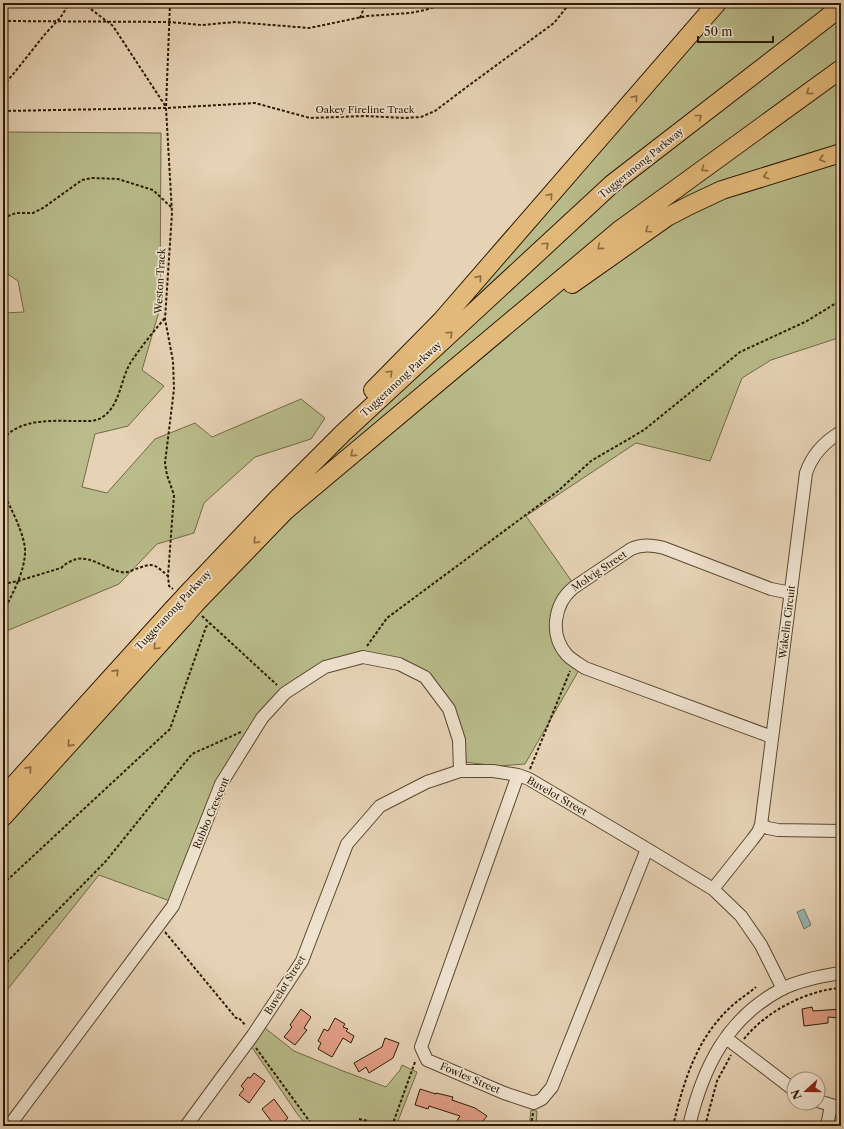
<svg xmlns="http://www.w3.org/2000/svg" width="844" height="1129" font-family="'Libre Caslon Text',serif">
<style>
.green{fill:#b9bb8a;stroke:#726b46}
.water{fill:#97b6b3;stroke:#6c786d}
.building{fill:#e49f88;stroke:#2c1b03}
.lines{fill:none;stroke-linecap:round;stroke-linejoin:round}
.minor-casing{stroke:#5a4930;stroke-width:14}
.highway-casing{stroke:#2c1b03;stroke-width:20}
.path{stroke:#2c1b03;stroke-width:2;stroke-dasharray:3 2;stroke-linecap:butt}
.minor{stroke:#efe2cf;stroke-width:12}
.highway{stroke:#e3b97a;stroke-width:18}
.highway-bridge-casing{stroke:#2c1b03;stroke-width:20;stroke-linecap:butt}
.highway-bridge{stroke:#e3b97a;stroke-width:18}
.oneway{stroke:#886a3e}
.labels{text-anchor:middle;dominant-baseline:central;stroke-width:3.5;stroke-linejoin:round;paint-order:stroke}
.street-label{font-size:10px;fill:#2c1b03;stroke:#efe2cf}
</style>
<rect width="100%" height="100%" fill="#e6d2b5"/>
<filter id="stains"><feTurbulence type="fractalNoise" baseFrequency=".005" numOctaves="4"/><feColorMatrix values="0 0 0 0 .2 0 0 0 0 .09 0 0 0 0 .02 0 0 0 .5 -.17"/></filter>
<radialGradient id="worn" r=".72"><stop offset=".6" stop-color="#630" stop-opacity="0"/><stop offset="1" stop-color="#630" stop-opacity=".3"/></radialGradient>
<path class="green" d="M721 3H841V337L771 360 742 378 710 461 636 443 526 516 575 586 560 597 555 647 579 670 525 764 498 766 464 762 451 708 399 661 324 664 257 716 170 901 99 875 3 995V823L294 508 376 393Z
M3 132 161 133 160 308 142 370 164 386 128 426 95 434 82 487 107 493 155 439 195 423 212 437 301 399 325 418 311 439 255 457 204 503 194 533 157 544 119 584 4 632 3 635V313L24 312 18 281 3 271Z
M265 1028 294 1051 343 1071 386 1087 400 1070 402 1065 417 1072 396 1126H307L298 1115 251 1046Z
M531 1110 537 1111 536 1126H529Z"/>
<path class="water" d="M804 909 811 925 804 929 797 912Z"/>
<path class="building" d="M812 1007 813 1011 841 1009V1018L828 1017V1023L804 1026 802 1009Z
M301 1009 311 1017 304 1028 307 1030 295 1045 284 1037 292 1027 290 1025Z
M335 1018 345 1024 343 1027 348 1029 346 1031 354 1036 351 1043 343 1038 332 1057 318 1049 321 1043 318 1041 324 1029 328 1031Z
M385 1038 399 1043 393 1058 369 1073 366 1067 359 1072 354 1063 382 1047Z
M254 1073 265 1081 249 1103 239 1095 244 1089 241 1086 248 1077 250 1078Z
M420 1089 436 1094V1093L453 1097 452 1100 475 1108 487 1116 479 1126H454L460 1116 429 1106 428 1109 415 1105Z
M274 1099 288 1118 279 1126H264L271 1121 262 1109Z"/>
<g class="lines">
<g class="minor-casing">
<path id="minor" d="M772 737 585 668C579 664 572 660 567 655 549 635 554 604 573 588L631 549C642 544 652 545 664 548L771 589 791 593
M518 775 421 1047 427 1060 504 1093 534 1103 542 1099 552 1087 647 849
M761 825 768 828 778 830 841 831
M713 889 752 840 758 832 761 825 806 473C812 455 824 442 841 432
M726 1038 794 1090
M818 1101 841 1108
M9 1126 173 906 221 784 262 718 285 693 325 667 363 657 399 664 425 677 449 709 459 740 460 771
M186 1126 253 1035 302 961 347 844 380 806 427 782 460 771H493L518 775 529 779 647 849 713 889 741 916 761 945 783 989
M689 1126C703 1067 727 1018 782 989 800 980 821 976 841 973
M827 1126 831 1105"/>
</g>
<g class="highway-casing">
<path id="highway" d="M572 284 667 217 690 205 722 190 841 153
M373 390 442 320 717 3
M186 595 280 496 343 433 612 184 841 7
M196 603 286 510 621 229 841 69
M3 797 173 609
M3 817 183 618"/>
</g>
<path class="path" d="M83 3 113 26 166 107
M170 3 166 108 172 213 165 319 173 361 174 389 165 463 167 475 174 495 168 576 169 586 173 589
M360 18 366 3
M3 21 169 22 202 25 235 22 309 28 367 16 410 13 425 10 446 3
M3 86C18 69 32 50 46 33 55 23 64 16 68 3
M3 111 166 108 255 103 310 118 365 116 404 118 421 117 435 111 468 86 554 23 570 3
M3 218 16 213H33L43 208 82 180 92 178 118 179 153 190 171 207
M3 439C21 418 52 421 77 421 86 421 94 422 101 418 121 406 120 379 131 362 141 347 153 332 165 318
M3 492C10 507 26 536 25 553 24 574 12 594 3 613
M3 584 18 581 61 568C84 547 98 567 121 572 125 573 129 572 133 570 153 563 152 562 168 576
M202 616 277 685
M367 646 387 618 558 491 591 461 644 430 740 352 807 321 841 300
M530 769 570 671
M3 884 170 729 206 627 209 624
M165 932 236 1018H239L246 1026
M3 966 106 861 192 754 241 732
M744 1039C765 1012 807 990 841 988
M256 1048 313 1126
M359 1119 368 1121 372 1126
M392 1126 415 1062
M531 1126 533 1113
M673 1126C684 1080 697 1036 734 1004 741 998 749 993 756 987
M705 1126 717 1081 731 1055"/>
<use href="#minor" class="minor"/>
<use href="#highway" class="highway"/>
<g class="highway-bridge-casing">
<path id="highway-bridge" d="M173 609 186 595
M183 618 196 603"/>
</g>
<use href="#highway-bridge" class="highway-bridge"/>
</g>
<defs><path id="oneway-chevron" d="M-2-3.5L2.5 0L-2 3.5" fill="none" stroke-width="1.6" stroke-linecap="round" stroke-linejoin="round"/></defs>
<g class="oneway">
<use href="#oneway-chevron" transform="translate(809 92) rotate(144)"/>
<use href="#oneway-chevron" transform="translate(635 98) rotate(-49)"/>
<use href="#oneway-chevron" transform="translate(699 117) rotate(-38)"/>
<use href="#oneway-chevron" transform="translate(822 159) rotate(163)"/>
<use href="#oneway-chevron" transform="translate(704 169) rotate(144)"/>
<use href="#oneway-chevron" transform="translate(766 176) rotate(163)"/>
<use href="#oneway-chevron" transform="translate(550 196) rotate(-49)"/>
<use href="#oneway-chevron" transform="translate(648 230) rotate(145)"/>
<use href="#oneway-chevron" transform="translate(546 245) rotate(-43)"/>
<use href="#oneway-chevron" transform="translate(600 247) rotate(140)"/>
<use href="#oneway-chevron" transform="translate(479 278) rotate(-49)"/>
<use href="#oneway-chevron" transform="translate(450 334) rotate(-43)"/>
<use href="#oneway-chevron" transform="translate(390 373) rotate(-45)"/>
<use href="#oneway-chevron" transform="translate(353 454) rotate(140)"/>
<use href="#oneway-chevron" transform="translate(256 541) rotate(134)"/>
<use href="#oneway-chevron" transform="translate(156 647) rotate(133)"/>
<use href="#oneway-chevron" transform="translate(116 672) rotate(-48)"/>
<use href="#oneway-chevron" transform="translate(70 744) rotate(132)"/>
<use href="#oneway-chevron" transform="translate(29 769) rotate(-48)"/>
</g>
<g class="labels">
<g class="street-label">
<text x="365" y="109">Oakey Fireline Track</text>
<text transform="translate(641 163) rotate(-39)">Tuggeranong Parkway</text>
<text transform="translate(160 281) rotate(-87)">Weston Track</text>
<text transform="translate(401 379) rotate(-43)">Tuggeranong Parkway</text>
<text transform="translate(599 571) rotate(-34)">Molvig Street</text>
<text transform="translate(173 610) rotate(-47)">Tuggeranong Parkway</text>
<text transform="translate(787 622) rotate(-83)">Wakelin Circuit</text>
<text transform="translate(557 796) rotate(30)">Buvelot Street</text>
<text transform="translate(211 813) rotate(-67)">Rubbo Crescent</text>
<text transform="translate(285 985) rotate(-58)">Buvelot Street</text>
<text transform="translate(470 1078) rotate(23)">Fowles Street</text>
</g>
</g>
<rect width="844" height="1129" fill="none" stroke="#e6d2b5" stroke-width="16"/>
<rect x="4" y="4" width="836" height="1121" fill="none" stroke="#2c1b03" stroke-width="2"/>
<rect x="8" y="8" width="828" height="1113" fill="none" stroke="#2c1b03"/>
<g transform="translate(806 1091) rotate(249)"><circle r="19" fill="#efe2cf" stroke="#a1927d"/>
<path d="M0-3L7 15L0 10L-7 15Z" fill="#8f2418"/>
<text y="-6" font-size="11" font-weight="bold" text-anchor="middle" fill="#2c1b03">N</text>
</g>
<path d="M698 36v6h75v-6" fill="none" stroke="#2c1b03" stroke-width="2"/>
<text x="704" y="36" font-size="12" fill="#2c1b03" stroke="#efe2cf" stroke-width="3" paint-order="stroke">50 m</text>
<rect width="100%" height="100%" filter="url(#stains)"/>
<rect width="100%" height="100%" fill="url(#worn)"/>
</svg>
